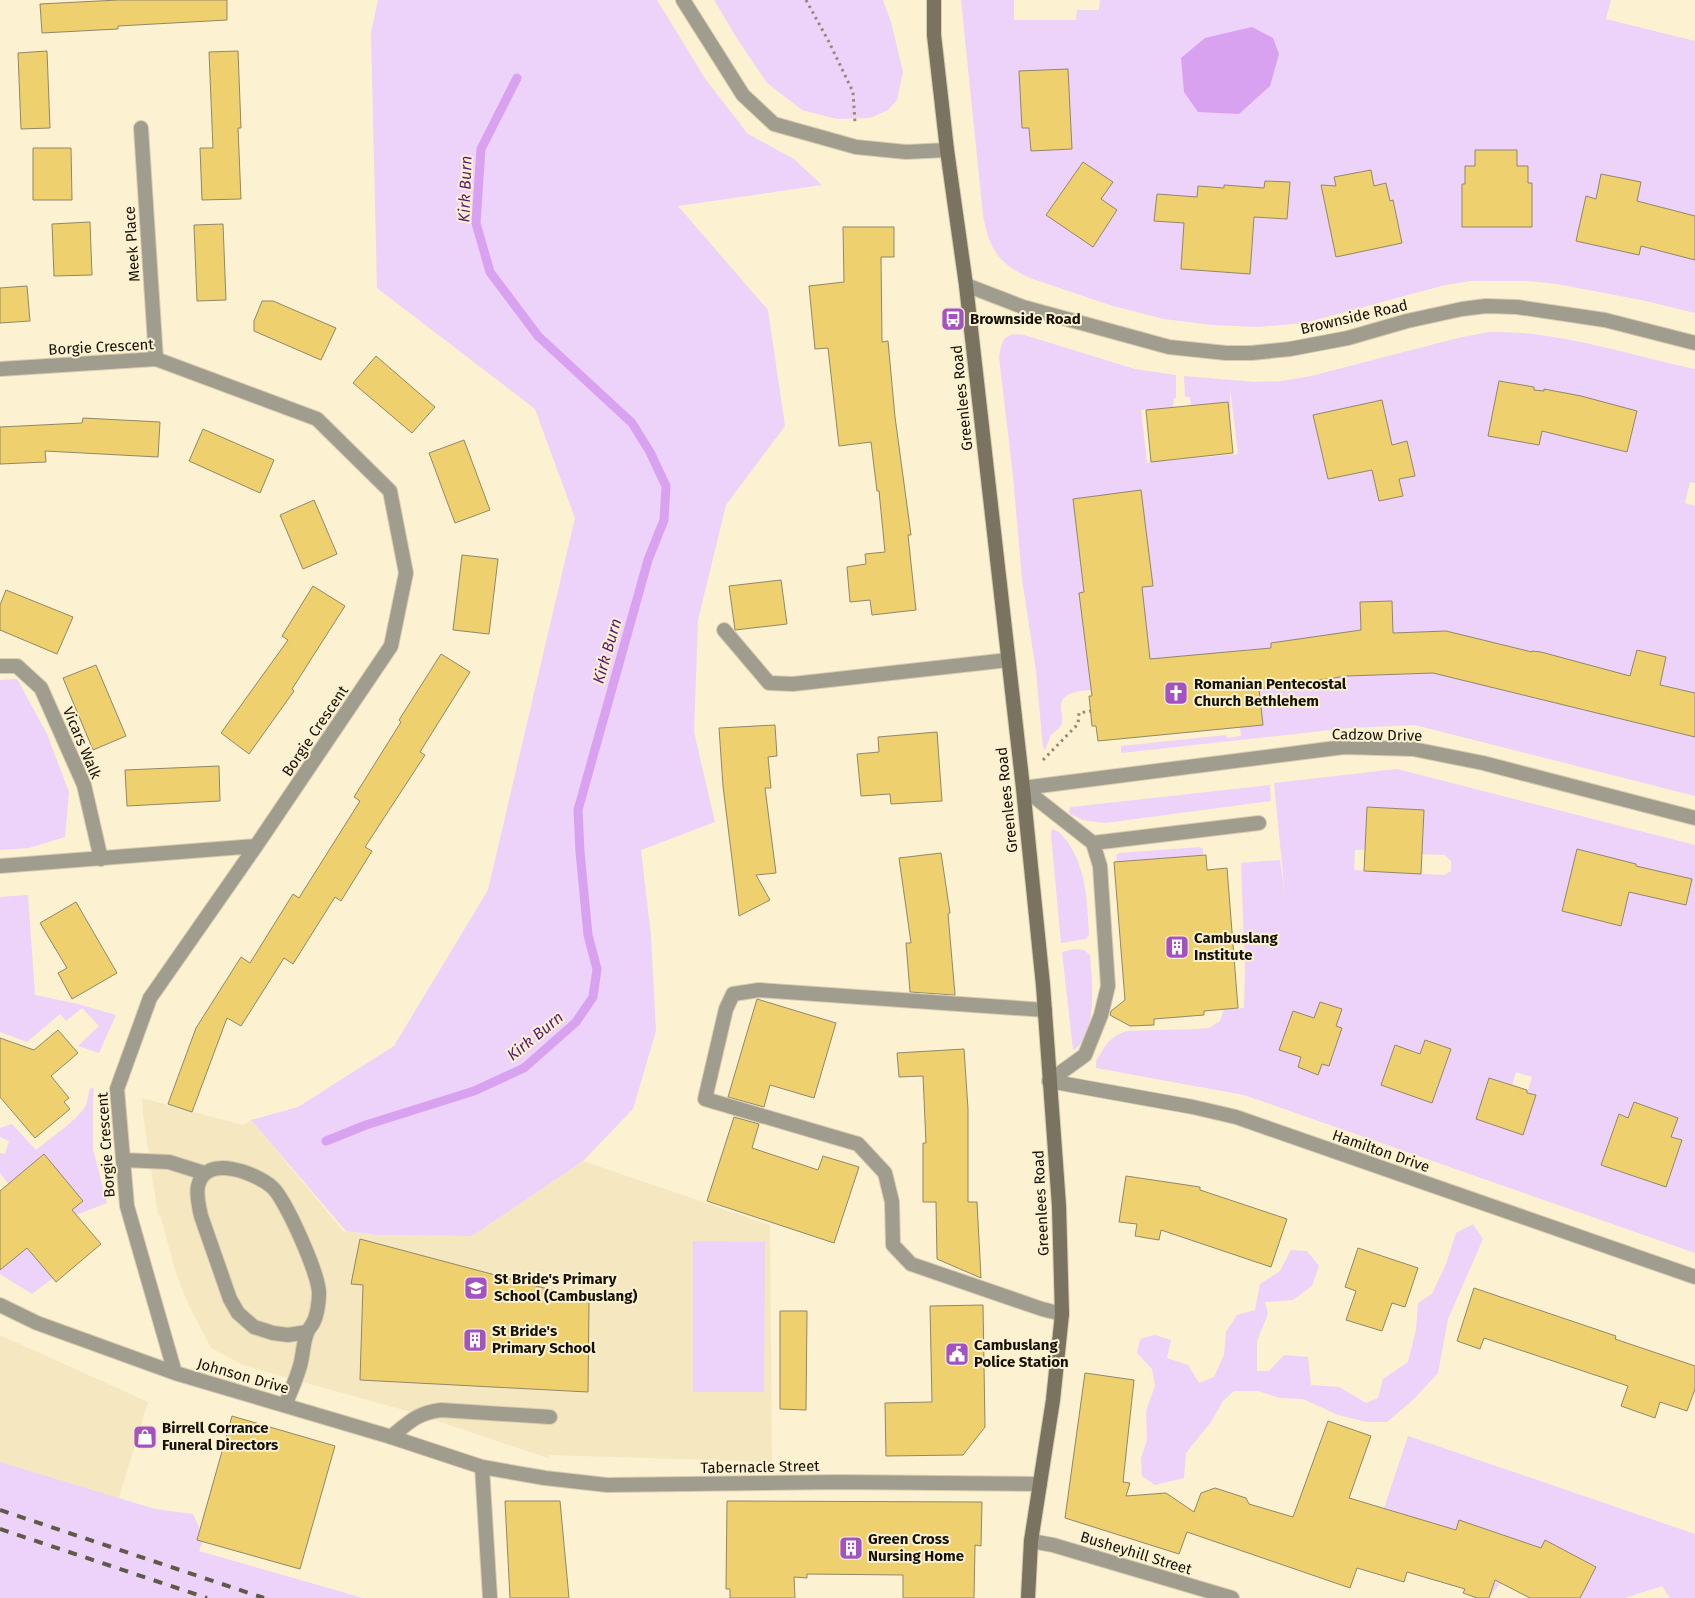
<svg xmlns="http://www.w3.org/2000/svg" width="1695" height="1598" font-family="'Fira Sans',sans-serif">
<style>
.built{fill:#f5e8c0}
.green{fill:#edd2f9;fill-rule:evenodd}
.water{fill:#d9a2f0}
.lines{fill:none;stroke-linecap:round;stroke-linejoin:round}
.stream{stroke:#d9a2f0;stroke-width:9}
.building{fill:#efd06f;stroke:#918769}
.service-casing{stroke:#d7cdb1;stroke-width:16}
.minor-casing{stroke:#d7cdb1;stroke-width:16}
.tertiary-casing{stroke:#d7cdb1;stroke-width:16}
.secondary-casing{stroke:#d7cdb1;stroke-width:16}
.path{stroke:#938b74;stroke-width:3;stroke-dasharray:2.5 4;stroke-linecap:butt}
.service{stroke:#a09c8e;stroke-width:14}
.minor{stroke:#a09c8e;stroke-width:14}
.tertiary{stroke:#a09c8e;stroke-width:14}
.secondary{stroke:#79735f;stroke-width:14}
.rail{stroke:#5f5947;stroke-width:4;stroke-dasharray:9 9;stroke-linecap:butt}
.labels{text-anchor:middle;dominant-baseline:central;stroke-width:4;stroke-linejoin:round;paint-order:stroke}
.street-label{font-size:15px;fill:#151106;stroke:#fcf1d1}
.poi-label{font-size:15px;font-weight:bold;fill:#151106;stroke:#fcf1d1;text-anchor:start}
.water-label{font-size:16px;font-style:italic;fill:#5c1973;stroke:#fcf1d1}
</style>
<rect width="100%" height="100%" fill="#fcf1d1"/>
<path class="built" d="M142 1098 243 1125 251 1120 343 1231 376 1235 472 1236 583 1161 770 1225 772 1462 549 1455 548 1458 411 1412 245 1366 211 1348 188 1304 176 1273 160 1215H158L143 1115Z
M0 1335 148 1402 114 1514 0 1476Z"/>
<path class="green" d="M378 0H657L706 80 748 134 794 159 822 185 678 206 768 310 785 426 726 505 698 620 694 732 715 822 641 850 651 936 656 1031 633 1109 583 1161 472 1236 376 1235 346 1231 251 1120 298 1107 394 1046 488 890 575 518 535 409 377 288 371 33Z
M714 0H883L891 22 903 72 897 100 888 110 870 118 837 119 802 110 767 83 738 40Z
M961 0H1014V20H1076L1077 10H1099L1100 0H1611L1606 19 1695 41V313L1646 301 1557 284 1528 281H1471L1445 285 1304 323 1257 327 1213 325 1164 319 1113 306 1030 278C998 264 989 248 983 215ZM1475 150H1517V166H1528V183H1532V226L1462 227V184H1465V166H1475ZM1370 170 1374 186 1386 184 1390 201 1393 200 1402 243 1336 257 1338 194 1334 177ZM1265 181 1290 183 1287 219 1262 218 1255 212 1250 274 1181 269 1185 207H1197L1198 186 1215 187 1214 209 1222 210 1224 185 1264 188Z
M1489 332C1556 330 1629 355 1695 369V483L1690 482 1685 503 1695 506V796L1415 725 1349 728 1121 753V746L1226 735 1227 738 1241 736 1240 727 1254 649 1187 656 1093 690C1081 691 1061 691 1061 707 1061 713 1063 718 1062 723 1060 729 1055 731 1051 735 1048 740 1048 745 1045 750L1043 748 1036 671 1022 579 1013 476 999 357C1002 339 1005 332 1024 335L1135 369 1176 375V398H1174L1173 407 1141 410 1147 462 1142 463 1238 454 1230 387 1231 434 1228 402 1191 405 1190 397H1185L1184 376 1255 382 1282 381 1311 376 1458 338ZM1382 400 1392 445 1407 441 1414 476 1399 479 1403 496 1379 501 1375 481 1376 469 1328 479 1314 415Z
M17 679 47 734 69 792 65 837 29 848 0 850V680Z
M1397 769 1695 845V1253L1244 1095 1096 1068V1061C1106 1046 1108 1037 1127 1031L1198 1029 1209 1028 1220 1021 1224 1009 1244 1008 1245 968 1241 863 1280 860 1285 895 1274 783ZM1367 807 1424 810 1422 854 1445 855 1451 861V871L1444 875 1354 870 1355 850H1365ZM1578 849 1636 864 1621 926 1562 911ZM1425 1040 1451 1049 1432 1103 1381 1085 1395 1045 1420 1054ZM1516 1072 1532 1077 1527 1093 1535 1095 1523 1134 1476 1119 1489 1078 1512 1085ZM1634 1102 1678 1118 1671 1137 1682 1141 1666 1187 1601 1165 1619 1114 1628 1118Z
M1270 785 1271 801 1105 823 1083 820 1070 814 1069 811 1071 807Z
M1052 829C1060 831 1062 836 1067 841 1087 870 1087 902 1089 935L1086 939 1061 943 1051 834Z
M1200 847 1203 849V855L1117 862 1116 855 1119 853Z
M28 895 35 995 78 1004 116 1015 99 1053 78 1046 99 1026 82 1008 66 1021 60 1014 27 1042 0 1032V897Z
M1074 949 1084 950 1090 955C1092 980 1098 1033 1074 1050L1073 1049 1062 952Z
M94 1087 93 1101V1149L107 1203 76 1215 72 1210 44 1154 8 1184 0 1173V1153L5 1154 9 1141 0 1137V1128L12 1124 36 1150C47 1141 81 1117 86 1105 88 1100 88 1094 90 1089Z
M1473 1224 1483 1239 1448 1319 1438 1373 1414 1399 1387 1422H1367L1338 1415 1303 1399 1280 1398 1258 1391H1234L1223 1401 1211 1422 1186 1453 1184 1478 1155 1485 1142 1476 1141 1458 1147 1440 1146 1411 1155 1386 1152 1369 1137 1353 1140 1339 1155 1335 1171 1340 1167 1358 1188 1365 1199 1383 1214 1377 1224 1355 1226 1332 1237 1315 1255 1310 1260 1284 1280 1271 1291 1250 1307 1251 1319 1266 1312 1286 1293 1300 1265 1302 1268 1314 1257 1341V1371H1269L1284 1355 1308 1357 1311 1385 1339 1387 1366 1403 1378 1398 1383 1379 1408 1362 1416 1330 1418 1303 1432 1294 1446 1264 1456 1233Z
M693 1241 765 1242 764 1392H693Z
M27 1248 53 1278 32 1294 0 1274V1264Z
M1408 1436 1695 1534V1598H1670L1662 1586 1625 1598H1580L1596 1567 1545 1541 1521 1587 1504 1579 1489 1598 1509 1537 1459 1521 1448 1554 1446 1527 1384 1508Z
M0 1462 155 1509 193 1514 204 1538 199 1551 363 1598H0Z"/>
<path class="water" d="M1252 27 1273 38 1279 54 1270 86 1239 114 1198 112 1184 92 1181 58 1205 38Z"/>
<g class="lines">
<path class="stream" d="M326 1141 366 1125 474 1091 524 1068 576 1022 593 997 597 969 588 935 580 852 578 810 648 560 664 520 666 486 650 452 632 423 538 336 490 272 476 223 481 149 517 78"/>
</g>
<path class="building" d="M118 0H227V20L118 26V29L42 33 40 4Z
M47 51 50 128 21 129 18 53Z
M238 51 241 128H238L241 199 202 200 200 148H213L209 52Z
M1068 69 1072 149 1031 151 1029 128H1022L1019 71Z
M33 148H71L72 200H33Z
M1475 150H1517V166H1528V183H1532V227H1462V184H1465V166H1475Z
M1083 162 1113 182 1101 199 1117 210 1093 247 1046 215Z
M1371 170 1374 186 1386 183 1390 201 1393 200 1402 243 1336 257 1321 185 1336 186 1334 177Z
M1601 174 1641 182 1637 201 1695 216V260L1641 246 1639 255 1576 241 1586 196 1596 199Z
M1265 181 1290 182 1287 219 1254 217 1250 274 1181 269 1184 223 1154 221 1157 194 1197 197 1198 186 1224 188V185L1264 188Z
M90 222 92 275 54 276 52 224Z
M223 224 226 300 197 301 194 225Z
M843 227H894V257H881L882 342 888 341 895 417 911 535H908L916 610 872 615 870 600 850 602 847 567 866 564 865 554 885 552 879 491H877L871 442 839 446 828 348 815 349 809 286 844 282Z
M27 286 30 321 0 323V288Z
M262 301H273L336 328 321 360 254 331V321Z
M376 356 435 407 412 433 353 383Z
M1499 381 1534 387V390L1544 391V389L1581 396 1637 411 1627 452 1542 431 1539 445 1488 436Z
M1382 400 1392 445 1407 441 1415 476 1399 479 1403 496 1379 501 1372 470 1328 479 1313 415Z
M1228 402 1233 453 1151 462 1146 410Z
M83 418 160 422 158 457 45 451 46 462 0 464V427L82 423Z
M203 429 274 460 260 493 189 461Z
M464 440 490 510 455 523 429 453Z
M1141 490 1153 586 1142 587 1150 659 1271 648V643L1361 630 1360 602 1392 601 1393 633 1446 631 1532 652V651L1541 652 1630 676 1637 650 1666 657 1660 685 1695 693V737L1433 673 1347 676 1259 689 1263 725 1098 741 1096 726H1092L1089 696H1092L1079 593 1084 592 1073 499Z
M314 500 337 554 303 569 280 515Z
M462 555 498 559 489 634 453 630Z
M781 580 787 624 735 630 729 586Z
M313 586 345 606 292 689 294 691 249 754 221 733 288 640 282 636Z
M6 590 73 617 57 654 0 630V605Z
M441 654 470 672 420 752 425 755 365 847 372 851 341 901 335 897 293 964 284 958 241 1026 227 1018 192 1112 168 1104 196 1028 241 957 250 963 293 894 299 898 360 801 354 797 401 722 399 720Z
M96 665 126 736 93 750 63 678Z
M775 725 777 756 768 757 771 788H765L776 873 756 875 770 900 739 916 723 786 719 728Z
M937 732 942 801 891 804 890 794 861 796 857 754 879 752 878 737Z
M219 766 220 801 127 806 125 770Z
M1367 807 1424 810 1421 874 1364 871Z
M1577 849 1636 864V866L1692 879 1686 905 1629 892 1621 926 1562 911Z
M941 853 950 913 948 914 955 995H953L910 992 906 943H911L899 858Z
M1206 855 1207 870 1227 868 1238 1008 1204 1011V1015L1154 1019V1025L1130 1026 1110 1015 1111 1011 1125 1000 1114 862Z
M76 902 117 973 72 999 58 973 67 968 40 923Z
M757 999 836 1023 814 1098 770 1085 764 1107 728 1097Z
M1320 1002 1342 1009 1336 1026 1342 1028 1329 1066 1322 1064 1318 1075 1298 1067 1301 1057 1279 1050 1293 1011 1314 1018Z
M58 1030 78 1053 51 1076 69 1098 64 1102 70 1109 35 1138 0 1097V1038L34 1050Z
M1425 1040 1451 1049 1432 1103 1381 1085 1395 1045 1420 1054Z
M964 1049 968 1109V1202H977L981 1278 937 1259 936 1202H923V1143H926L923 1076 899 1077 897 1053Z
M1489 1078 1527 1090V1093L1536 1095 1523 1135 1476 1119Z
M1634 1102 1678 1118 1671 1137 1682 1140 1666 1187 1601 1165 1619 1114 1628 1118Z
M734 1117 759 1124 752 1148 818 1170 823 1156 859 1167 834 1243 707 1201Z
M44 1154 83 1201 72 1210 101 1244 56 1282 27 1248 0 1270V1191Z
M1126 1176 1200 1187V1190L1287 1219 1271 1267 1161 1230 1159 1240 1135 1236 1137 1224 1119 1222Z
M360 1239 589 1300 588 1392 360 1380 363 1285 351 1284Z
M1358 1248 1418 1268 1405 1307 1392 1303 1382 1331 1346 1320 1356 1291 1345 1287Z
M1474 1288 1616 1336 1615 1339 1695 1366V1389L1687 1411 1660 1402 1655 1418 1621 1406 1628 1386 1484 1338 1480 1349 1457 1341Z
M983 1305 985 1427 963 1455 886 1456 885 1403 932 1402 930 1306Z
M780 1311H807L806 1410 780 1409Z
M1085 1373 1134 1380 1123 1482 1130 1483 1126 1496 1166 1493 1194 1512 1201 1493 1215 1488 1246 1498 1249 1504 1293 1517 1328 1421 1371 1436 1349 1498 1456 1530 1459 1520 1541 1548 1545 1540 1596 1567 1580 1598H1530L1495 1580 1489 1598H1477L1463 1593 1465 1589 1407 1572 1404 1582 1357 1568 1350 1588 1187 1532 1179 1554 1065 1518Z
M232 1416 335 1446 300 1569 197 1540Z
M505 1501H560L569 1598H510Z
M727 1501 982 1502 981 1546 975 1545 974 1598H903V1575L807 1574V1578L794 1577 795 1598H730V1589H726Z"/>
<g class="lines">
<g class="service-casing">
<path id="service" d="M724 630 769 683 793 684 1008 660
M1023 788 1093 843 1100 866 1108 986 1101 1015 1085 1055 1049 1081
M1093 843 1259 823
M1045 1010 759 990 733 994 726 1009 705 1099 858 1144 885 1173 892 1202 893 1245 911 1264 1042 1309 1062 1314
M123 1160 169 1162 204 1173
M285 1405C290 1393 296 1380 300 1366 303 1356 303 1343 307 1333 308 1329 311 1327 313 1323 317 1316 319 1302 319 1294 320 1276 285 1198 272 1187 256 1173 205 1153 198 1186 196 1195 199 1207 201 1216L230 1299 238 1313 254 1327 273 1333 288 1335 307 1332
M391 1437C409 1422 417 1413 441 1410L550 1417"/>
</g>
<g class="minor-casing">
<path id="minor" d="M683 0 743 95 774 124 856 147 906 152 947 150
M141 128 156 359
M0 369 156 359 317 419 390 491 406 573 391 646 256 846 150 998 117 1089 127 1206 175 1373
M0 666H17L41 688 84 785 101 859
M1023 788 1344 747 1413 749 1483 763 1695 818
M0 866 256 846
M1049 1081 1193 1107 1236 1117 1695 1277
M0 1305 37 1323 175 1373 388 1436 482 1467 545 1478 607 1485 839 1482 1040 1484
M482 1467 490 1598
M1031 1541 1053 1545 1232 1598"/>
</g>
<g class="tertiary-casing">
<path id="tertiary" d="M966 285 1023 307 1169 347 1226 353H1251L1290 349 1348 338 1407 321 1462 309 1486 306 1517 307 1605 320 1695 343"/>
</g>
<g class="secondary-casing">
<path id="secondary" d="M934 0V35L947 150 966 285 1023 788 1043 985 1059 1206 1062 1314 1053 1400 1031 1541 1028 1598"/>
</g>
<path class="path" d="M806 0 829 42 853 92 855 123
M1043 760 1078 724 1079 713 1091 711"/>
<use href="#service" class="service"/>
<use href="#minor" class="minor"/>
<use href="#tertiary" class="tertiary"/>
<use href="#secondary" class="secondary"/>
<path class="rail" d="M0 1510 264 1598
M0 1529 207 1598"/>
</g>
<defs>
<g id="bus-square" transform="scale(1.25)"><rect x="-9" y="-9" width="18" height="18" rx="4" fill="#a452c2" stroke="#fcf1d1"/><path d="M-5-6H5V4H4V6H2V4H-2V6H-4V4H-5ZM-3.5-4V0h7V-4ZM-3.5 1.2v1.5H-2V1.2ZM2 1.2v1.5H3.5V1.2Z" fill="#fff"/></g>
<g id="church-square" transform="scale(1.25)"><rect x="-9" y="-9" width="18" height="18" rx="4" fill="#a452c2" stroke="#fcf1d1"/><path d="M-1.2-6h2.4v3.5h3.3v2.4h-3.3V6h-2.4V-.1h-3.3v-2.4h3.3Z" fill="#fff"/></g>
<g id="building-square" transform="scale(1.25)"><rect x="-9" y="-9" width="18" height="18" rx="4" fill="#a452c2" stroke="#fcf1d1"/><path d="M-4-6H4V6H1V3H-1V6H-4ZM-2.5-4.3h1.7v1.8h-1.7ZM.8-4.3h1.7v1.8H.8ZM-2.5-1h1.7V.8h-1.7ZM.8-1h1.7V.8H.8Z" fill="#fff"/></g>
<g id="school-square" transform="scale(1.25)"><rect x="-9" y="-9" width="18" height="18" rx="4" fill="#a452c2" stroke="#fcf1d1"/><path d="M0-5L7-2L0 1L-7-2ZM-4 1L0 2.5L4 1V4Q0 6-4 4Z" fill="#fff"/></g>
<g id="civic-square" transform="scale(1.25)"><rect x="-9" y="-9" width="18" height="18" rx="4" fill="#a452c2" stroke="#fcf1d1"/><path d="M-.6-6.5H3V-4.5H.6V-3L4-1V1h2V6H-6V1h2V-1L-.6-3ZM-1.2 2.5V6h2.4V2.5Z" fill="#fff"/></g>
<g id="shop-square" transform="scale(1.25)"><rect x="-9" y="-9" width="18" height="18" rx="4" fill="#a452c2" stroke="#fcf1d1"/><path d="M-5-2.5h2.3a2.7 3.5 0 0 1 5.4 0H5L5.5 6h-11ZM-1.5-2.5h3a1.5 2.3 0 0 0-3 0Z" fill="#fff"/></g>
</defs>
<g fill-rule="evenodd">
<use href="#bus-square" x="953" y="319"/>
<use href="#church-square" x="1176" y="693"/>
<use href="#building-square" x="1177" y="947"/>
<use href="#school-square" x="476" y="1288"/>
<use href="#building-square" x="475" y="1340"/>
<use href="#civic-square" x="957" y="1354"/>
<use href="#shop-square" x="145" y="1437"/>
<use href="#building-square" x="851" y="1548"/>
</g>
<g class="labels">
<g class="street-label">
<text transform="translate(132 244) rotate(-94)">Meek Place</text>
<text transform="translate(1354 317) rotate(-13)">Brownside Road</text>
<text transform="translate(101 347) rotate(-3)">Borgie Crescent</text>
<text transform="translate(962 398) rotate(-96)">Greenlees Road</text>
<text transform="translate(315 731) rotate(-56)">Borgie Crescent</text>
<text transform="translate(1377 735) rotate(1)">Cadzow Drive</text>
<text transform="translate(82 743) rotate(67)">Vicars Walk</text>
<text transform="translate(1007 800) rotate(-96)">Greenlees Road</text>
<text transform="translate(106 1145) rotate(-94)">Borgie Crescent</text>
<text transform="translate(1381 1151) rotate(19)">Hamilton Drive</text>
<text transform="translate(1041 1203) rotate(-93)">Greenlees Road</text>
<text transform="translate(243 1376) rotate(16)">Johnson Drive</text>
<text transform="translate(760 1467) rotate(-1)">Tabernacle Street</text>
<text transform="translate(1136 1553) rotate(17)">Busheyhill Street</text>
</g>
<g class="poi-label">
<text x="970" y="319">Brownside Road</text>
<text x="1194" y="684">Romanian Pentecostal<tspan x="1194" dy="17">Church Bethlehem</tspan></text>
<text x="1194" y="938">Cambuslang<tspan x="1194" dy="17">Institute</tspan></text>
<text x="494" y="1279">St Bride's Primary<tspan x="494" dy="17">School (Cambuslang)</tspan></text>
<text x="492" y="1331">St Bride's<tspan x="492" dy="17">Primary School</tspan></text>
<text x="974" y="1345">Cambuslang<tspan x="974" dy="17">Police Station</tspan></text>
<text x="162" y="1428">Birrell Corrance<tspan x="162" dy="17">Funeral Directors</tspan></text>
<text x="868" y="1539">Green Cross<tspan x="868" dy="17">Nursing Home</tspan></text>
</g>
<g class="water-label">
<text transform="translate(465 189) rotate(-88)">Kirk Burn</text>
<text transform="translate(607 651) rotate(-74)">Kirk Burn</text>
<text transform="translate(535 1036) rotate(-39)">Kirk Burn</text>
</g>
</g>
</svg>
